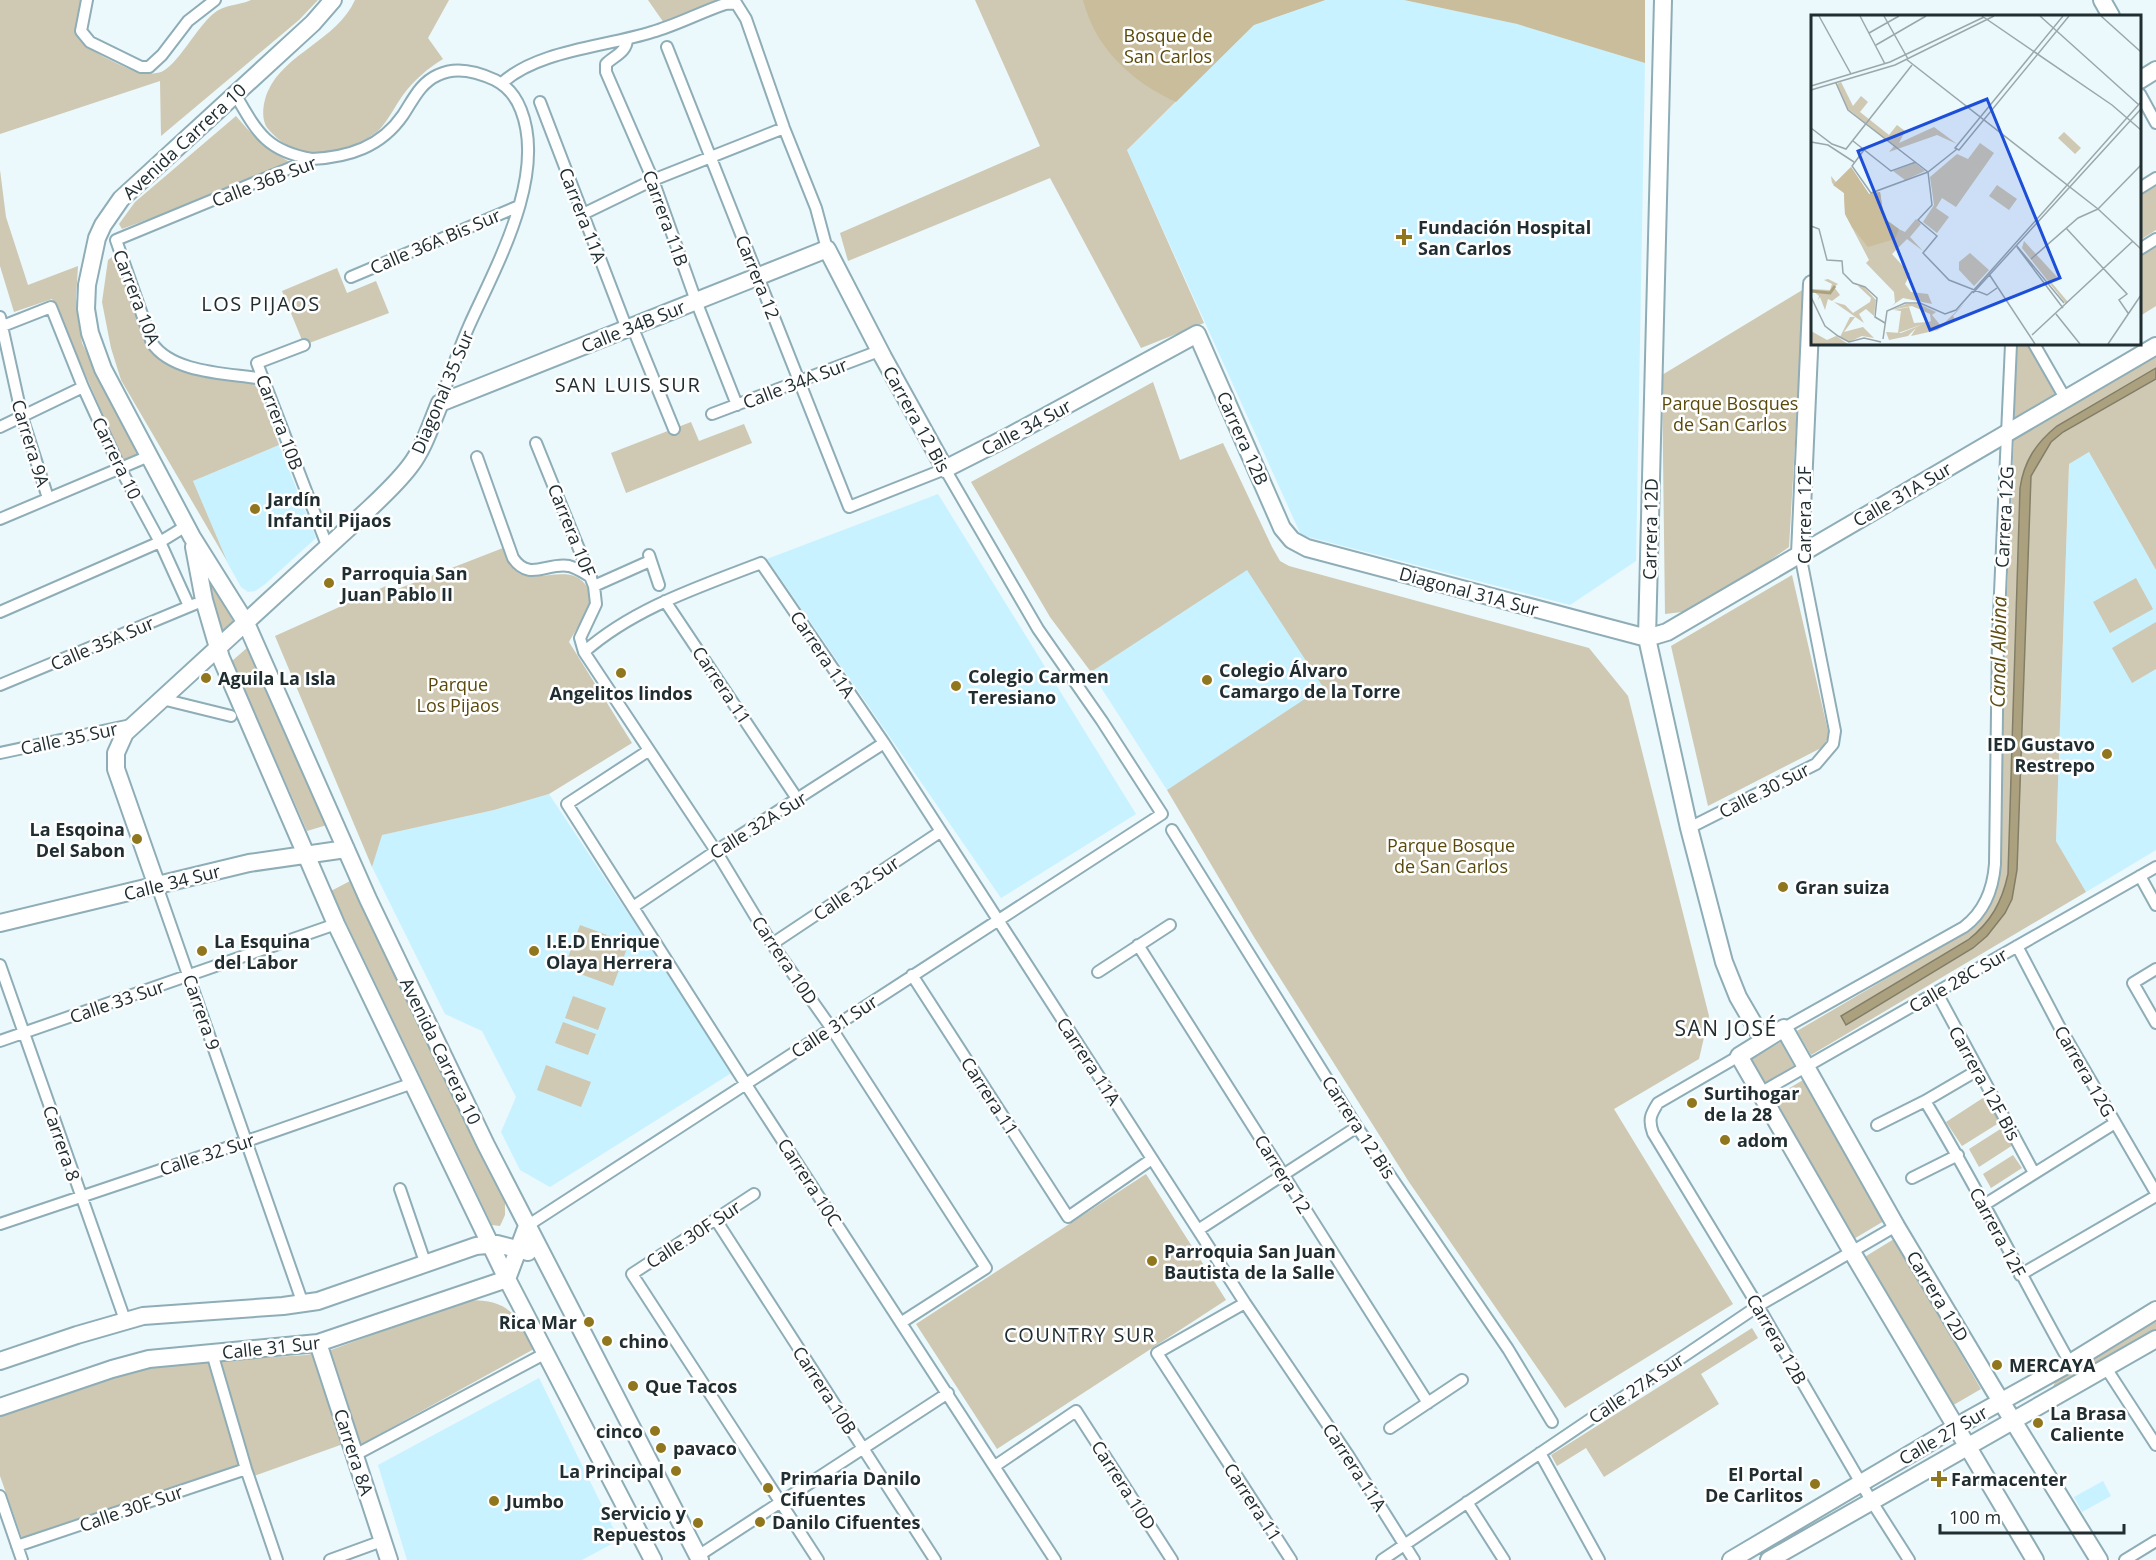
<svg xmlns="http://www.w3.org/2000/svg" width="2156" height="1560" font-family="'Open Sans',sans-serif">
<style>
.built{fill:#c8f2ff}
.green{fill:#cfc8b2}
.forest{fill:#c9bd9b}
.water{fill:#aca17f;stroke:#827e68;stroke-width:1.5}
.lines{fill:none;stroke-linecap:round;stroke-linejoin:round}
.street-casing{stroke:#8eadb6;stroke-width:14}
.secondary-casing{stroke:#8eadb6;stroke-width:20}
.street{stroke:#fff;stroke-width:10}
.secondary{stroke:#fff;stroke-width:16}
.poi-dot{fill:#90761c;stroke:#fff;stroke-width:2}
.labels{text-anchor:middle;dominant-baseline:central;stroke-width:5;stroke-linejoin:round;paint-order:stroke}
.park-label{font-size:18px;fill:#5a490a;stroke:#fff}
.street-label{font-size:18px;fill:#202d31;stroke:#fff}
.poi-label{font-size:18px;font-weight:bold;fill:#202d31;stroke:#fff;text-anchor:start}
.neighbourhood-label{font-size:20px;letter-spacing:1.5px;fill:#202d31;stroke:#fff}
.water-label{font-size:20px;font-style:italic;fill:#5f4e12;stroke:#fff}
.quarter-label{font-size:21px;letter-spacing:1.5px;fill:#202d31;stroke:#fff}
.inset-river{fill:none;stroke:#aca17f;stroke-width:3}
.inset-road{fill:none;stroke:#9aa7ab;stroke-width:1.5}
.view{fill:#1d4ed8;fill-opacity:0.15;stroke:#1d4ed8;stroke-width:3}
.inset-edge{fill:none;stroke:#202d31;stroke-width:3}
</style>
<rect width="100%" height="100%" fill="#ebf8fc"/>
<path class="built" d="M1325 0H1404L1517 24 1645 63 1636 561 1570 605 1301 535 1127 150 1254 25Z
M279 445 316 538 264 585 255 591 248 592 241 587 227 562 193 481Z
M2089 452 2156 570V850L2086 892 2056 841 2069 464Z
M938 494 1136 814 1001 898 767 559Z
M1247 569 1324 688 1167 790 1091 672Z
M549 794 733 1072 550 1187 520 1170 501 1132 516 1097 482 1031 445 1014 372 867 381 835 494 810Z
M539 1378 619 1540 582 1560H407L378 1465Z
M2103 1481 2111 1496 2082 1512 2074 1497Z"/>
<path class="green" d="M0 0H81C79 13 75 28 82 41 87 50 127 69 138 72 145 75 154 74 161 72 177 66 197 27 213 14 224 4 238 6 251 0H318L299 20 161 136 160 81 0 134Z
M355 0H449L428 38 443 59C427 69 414 80 403 95 395 106 389 119 380 129 361 147 324 157 299 150 287 147 277 139 269 130 260 121 263 102 268 91 285 53 337 40 355 0Z
M648 0H729L664 23Z
M975 0H1325L1253 25 1127 150 1204 323 1141 348 1050 178 848 261 840 233 1040 146Z
M236 116C255 139 269 150 295 165L122 229 119 224 135 202Z
M0 170 6 217 28 285 78 266 76 298 82 343 138 456 125 464 52 299 14 312 0 266Z
M2156 185V230L2140 240V194Z
M2156 246V306L2140 316V255Z
M112 257 156 356 173 368 243 381 254 384 258 389 279 445 193 481 227 561 121 380 111 348 102 302 108 260Z
M337 268 347 293 376 281 389 313 304 345 282 291Z
M1804 289 1789 547 1699 610 1665 614 1662 375Z
M2016 344H2028L2063 404 2156 352V570L2089 452 2069 464 2056 841 2086 892 1811 1055 1797 1031 1971 929C1988 911 1994 899 2000 875L2002 703 2013 460Z
M1153 382 1180 460 1223 443 1272 547 1280 561 1289 566 1589 648 1628 696 1709 1016 1699 1059 1614 1109 1733 1304 1565 1408 1409 1182 1254 937 1167 790 1323 687 1247 570 1091 672 1050 617 971 482Z
M691 422 699 441 744 424 752 443 626 493 611 453Z
M503 548C506 556 509 566 517 572 538 585 572 561 587 587 589 591 591 596 590 600 589 612 575 631 569 642L632 743 549 794 494 810 382 835 372 867 275 636 386 586 390 592Z
M206 573 234 623 222 633Z
M1792 575 1828 731V738L1823 747 1708 806 1671 646Z
M2136 578 2153 609 2110 633 2093 602Z
M2156 622V669L2132 683 2112 648Z
M248 647 327 825 307 831 232 661Z
M350 881 505 1202V1215L500 1226 492 1225 331 891Z
M580 925 629 943 613 986 564 968Z
M573 996 606 1008 598 1030 565 1018Z
M563 1022 596 1034 588 1055 555 1043Z
M1781 1042 1794 1066 1763 1084 1749 1060Z
M546 1065 591 1082 581 1107 537 1090Z
M1803 1080 1884 1221 1852 1240 1771 1099Z
M1986 1096 2002 1121 1962 1146 1946 1122Z
M2002 1128 2013 1145 1979 1167 1969 1149Z
M2013 1155 2022 1168 1991 1188 1983 1174Z
M1146 1174 1226 1300 997 1449 916 1324Z
M1894 1239 1981 1389 1950 1407 1863 1258Z
M468 1300C511 1300 516 1315 534 1349L360 1445 357 1439 254 1476 250 1464 23 1541 0 1476V1417L94 1384 156 1365 306 1355 328 1351Z
M2156 1318V1332L2050 1393 2059 1374Z
M1752 1328 1758 1338 1701 1374 1719 1404 1604 1477 1586 1448 1557 1466 1551 1455Z"/>
<path class="forest" d="M1083 0H1325L1254 25 1176 102C1132 82 1095 48 1083 0Z
M1404 0H1645V63L1517 24Z"/>
<path class="water" d="M2156 368V379L2063 432 2051 442 2031 476 2017 870 2012 899 2005 913 1987 936 1973 948 1846 1025 1841 1016 1968 940C1991 922 2002 902 2008 874L2020 488C2024 461 2036 443 2057 426Z"/>
<g class="lines">
<g class="street-casing">
<path id="street" d="M87 0 81 31 90 42 141 67H149L162 55 188 21 215 0
M627 39C627 52 614 56 606 64V72L653 180 696 301 737 405
M502 83C538 50 605 47 652 32 677 25 701 12 725 4L736 3 746 19 784 128 816 208 827 249
M235 94C257 132 266 151 312 159
M2140 94 2156 123
M540 102 627 329
M2140 188 2156 178
M583 214 653 180 784 128
M2140 249 2156 239
M351 277 519 206
M0 317 22 417 48 498
M632 326 674 429
M0 327 51 307 83 387 120 468 160 542 189 606
M2034 344 2065 398
M304 345 257 363 328 548
M263 379C229 373 173 374 152 343L116 240 312 159C349 157 381 147 403 115 413 100 420 83 438 75 456 66 478 72 495 80 507 86 516 97 521 110 547 176 496 266 469 326 458 351 449 377 440 403
M712 414 879 351
M0 427 83 387
M536 443 594 586 596 604 580 638 584 652 716 851 772 944 832 1029 986 1268 902 1322
M477 457 513 558C529 582 547 562 569 566 577 568 584 573 591 577
M0 519 149 456
M649 555 659 585
M594 586 650 561
M665 601 798 800
M0 612 160 542 186 526
M584 652C634 608 699 587 761 563L884 743 1245 1303 1348 1455 1414 1560
M0 685 195 604
M162 699 231 716
M648 751 567 804 745 1083 1055 1560
M0 753 131 725
M1689 828 1816 764 1833 744 1835 731 1800 554
M1172 830 1357 1127 1508 1349 1552 1422
M2140 876 2156 905
M157 886 303 1304
M633 907 716 851 884 743
M772 944 940 832
M1138 945 1428 1403
M2017 946 2059 1026 2156 1193
M0 965 125 1320
M2156 969 2133 983 2156 1023
M1098 972 1170 925
M912 975 1068 1217 1152 1159
M1937 993 2034 1173
M1784 1028 1964 927C1984 912 1993 890 1995 864L1998 638 2011 344
M0 1041 336 924
M1739 1056 1658 1103C1651 1114 1648 1119 1653 1133L1758 1306 1872 1502 1909 1560
M1760 1093 2156 867
M1925 1101C1977 1186 2021 1276 2070 1363
M1877 1125 1925 1101 1978 1070
M1912 1178 1958 1155
M400 1189 425 1262
M754 1194 632 1274 818 1560
M1984 1205 2115 1123
M716 1220 935 1560
M0 1224 247 1141 413 1083
M527 1226C739 1089 950 950 1162 814L1102 721 1038 629 945 469 849 507 667 47
M1198 1230 1357 1127
M2020 1275 2156 1196
M1245 1303 1157 1353 1291 1560
M212 1353 246 1469 277 1560
M2106 1368 2156 1445
M1390 1428 1462 1380
M1540 1453 1599 1560
M355 1455 546 1353
M995 1466 1076 1411 1172 1560
M0 1496 22 1560
M1467 1502 1504 1560
M17 1546 246 1469
M698 1556 948 1393
M330 1560 382 1541
M1382 1560 1758 1306 1896 1226
M2125 1560 2156 1541"/>
</g>
<g class="secondary-casing">
<path id="secondary" d="M333 0 313 23 121 199 103 225 97 238 87 285 86 309 90 333 103 369 192 537 246 623 368 899 486 1145 700 1560
M1663 0 1647 638 1689 828 1724 962 1738 997 1763 1040
M2102 0 2111 16
M2140 80 2156 70
M194 547 204 600 221 658 336 924 507 1279 653 1560
M1800 554 1812 284
M1647 638 1667 632 2156 346
M157 886 116 769V753L125 733 368 510C383 496 398 482 410 466 424 448 431 424 440 403L827 249 883 357 945 469 1006 438 1197 334 1282 528 1292 540 1307 548 1647 638
M0 923 249 863 346 849
M318 1343 389 1560
M0 1361 77 1335 143 1316 283 1306 318 1301 476 1246 497 1244 528 1252
M0 1407 112 1369 149 1359 318 1343 507 1279 527 1226
M1731 1560 1966 1421 2070 1363 2156 1310
M1769 1560 2156 1339
M2035 1560 1852 1252 1739 1056 1784 1028 1896 1226 1994 1390 2099 1560"/>
</g>
<use href="#street" class="street"/>
<use href="#secondary" class="secondary"/>
</g>
<g class="poi-dot">
<path d="M1401 228h6v6h6v6h-6v6h-6v-6h-6v-6h6z"/>
<circle cx="255" cy="509" r="6"/>
<circle cx="329" cy="583" r="6"/>
<circle cx="621" cy="673" r="6"/>
<circle cx="206" cy="678" r="6"/>
<circle cx="1207" cy="680" r="6"/>
<circle cx="956" cy="686" r="6"/>
<circle cx="2107" cy="754" r="6"/>
<circle cx="137" cy="839" r="6"/>
<circle cx="1783" cy="887" r="6"/>
<circle cx="202" cy="951" r="6"/>
<circle cx="534" cy="951" r="6"/>
<circle cx="1692" cy="1103" r="6"/>
<circle cx="1725" cy="1140" r="6"/>
<circle cx="1152" cy="1261" r="6"/>
<circle cx="589" cy="1322" r="6"/>
<circle cx="607" cy="1341" r="6"/>
<circle cx="1997" cy="1365" r="6"/>
<circle cx="633" cy="1386" r="6"/>
<circle cx="2038" cy="1423" r="6"/>
<circle cx="655" cy="1431" r="6"/>
<circle cx="661" cy="1448" r="6"/>
<circle cx="676" cy="1471" r="6"/>
<path d="M1936 1470h6v6h6v6h-6v6h-6v-6h-6v-6h6z"/>
<circle cx="1815" cy="1484" r="6"/>
<circle cx="768" cy="1488" r="6"/>
<circle cx="494" cy="1501" r="6"/>
<circle cx="760" cy="1522" r="6"/>
<circle cx="698" cy="1523" r="6"/>
</g>
<g class="labels">
<g class="park-label">
<text x="1168" y="35">Bosque de<tspan x="1168" dy="21">San Carlos</tspan></text>
<text x="1730" y="403">Parque Bosques<tspan x="1730" dy="21">de San Carlos</tspan></text>
<text x="458" y="684">Parque<tspan x="458" dy="21">Los Pijaos</tspan></text>
<text x="1451" y="845">Parque Bosque<tspan x="1451" dy="21">de San Carlos</tspan></text>
</g>
<g class="street-label">
<text transform="translate(184 141) rotate(-43)">Avenida Carrera 10</text>
<text transform="translate(264 181) rotate(-21)">Calle 36B Sur</text>
<text transform="translate(583 215) rotate(69)">Carrera 11A</text>
<text transform="translate(666 218) rotate(70)">Carrera 11B</text>
<text transform="translate(435 241) rotate(-23)">Calle 36A Bis Sur</text>
<text transform="translate(758 277) rotate(68)">Carrera 12</text>
<text transform="translate(137 297) rotate(69)">Carrera 10A</text>
<text transform="translate(633 326) rotate(-22)">Calle 34B Sur</text>
<text transform="translate(795 383) rotate(-21)">Calle 34A Sur</text>
<text transform="translate(442 392) rotate(-67)">Diagonal 35 Sur</text>
<text transform="translate(917 419) rotate(61)">Carrera 12 Bis</text>
<text transform="translate(280 422) rotate(69)">Carrera 10B</text>
<text transform="translate(1026 427) rotate(-28)">Calle 34 Sur</text>
<text transform="translate(1243 438) rotate(66)">Carrera 12B</text>
<text transform="translate(31 443) rotate(73)">Carrera 9A</text>
<text transform="translate(117 458) rotate(64)">Carrera 10</text>
<text transform="translate(1902 494) rotate(-30)">Calle 31A Sur</text>
<text transform="translate(1804 515) rotate(-90)">Carrera 12F</text>
<text transform="translate(2004 517) rotate(-87)">Carrera 12G</text>
<text transform="translate(1650 529) rotate(-89)">Carrera 12D</text>
<text transform="translate(572 530) rotate(68)">Carrera 10F</text>
<text transform="translate(1469 591) rotate(15)">Diagonal 31A Sur</text>
<text transform="translate(102 643) rotate(-23)">Calle 35A Sur</text>
<text transform="translate(823 654) rotate(56)">Carrera 11A</text>
<text transform="translate(722 685) rotate(56)">Carrera 11</text>
<text transform="translate(69 738) rotate(-12)">Calle 35 Sur</text>
<text transform="translate(1764 790) rotate(-27)">Calle 30 Sur</text>
<text transform="translate(758 825) rotate(-32)">Calle 32A Sur</text>
<text transform="translate(172 882) rotate(-14)">Calle 34 Sur</text>
<text transform="translate(856 888) rotate(-34)">Calle 32 Sur</text>
<text transform="translate(785 960) rotate(56)">Carrera 10D</text>
<text transform="translate(1958 980) rotate(-30)">Calle 28C Sur</text>
<text transform="translate(117 1001) rotate(-19)">Calle 33 Sur</text>
<text transform="translate(202 1012) rotate(71)">Carrera 9</text>
<text transform="translate(834 1026) rotate(-33)">Calle 31 Sur</text>
<text transform="translate(441 1051) rotate(64)">Avenida Carrera 10</text>
<text transform="translate(1089 1061) rotate(57)">Carrera 11A</text>
<text transform="translate(2085 1071) rotate(60)">Carrera 12G</text>
<text transform="translate(1985 1083) rotate(61)">Carrera 12F Bis</text>
<text transform="translate(990 1096) rotate(57)">Carrera 11</text>
<text transform="translate(1359 1127) rotate(57)">Carrera 12 Bis</text>
<text transform="translate(62 1143) rotate(71)">Carrera 8</text>
<text transform="translate(207 1154) rotate(-18)">Calle 32 Sur</text>
<text transform="translate(1283 1174) rotate(58)">Carrera 12</text>
<text transform="translate(810 1182) rotate(57)">Carrera 10C</text>
<text transform="translate(1998 1232) rotate(62)">Carrera 12F</text>
<text transform="translate(693 1234) rotate(-33)">Calle 30F Sur</text>
<text transform="translate(1938 1296) rotate(59)">Carrera 12D</text>
<text transform="translate(1777 1339) rotate(60)">Carrera 12B</text>
<text transform="translate(271 1347) rotate(-6)">Calle 31 Sur</text>
<text transform="translate(1636 1388) rotate(-34)">Calle 27A Sur</text>
<text transform="translate(825 1390) rotate(57)">Carrera 10B</text>
<text transform="translate(1943 1435) rotate(-30)">Calle 27 Sur</text>
<text transform="translate(354 1452) rotate(72)">Carrera 8A</text>
<text transform="translate(1355 1467) rotate(57)">Carrera 11A</text>
<text transform="translate(1124 1485) rotate(57)">Carrera 10D</text>
<text transform="translate(1253 1502) rotate(57)">Carrera 11</text>
<text transform="translate(131 1508) rotate(-19)">Calle 30F Sur</text>
</g>
<g class="poi-label">
<text x="1418" y="227">Fundación Hospital<tspan x="1418" dy="21">San Carlos</tspan></text>
<text x="267" y="499">Jardín<tspan x="267" dy="21">Infantil Pijaos</tspan></text>
<text x="341" y="573">Parroquia San<tspan x="341" dy="21">Juan Pablo II</tspan></text>
<text x="1219" y="670">Colegio Álvaro<tspan x="1219" dy="21">Camargo de la Torre</tspan></text>
<text x="968" y="676">Colegio Carmen<tspan x="968" dy="21">Teresiano</tspan></text>
<text x="218" y="678">Aguila La Isla</text>
<text x="621" y="693" text-anchor="middle">Angelitos lindos</text>
<text x="2095" y="744" text-anchor="end">IED Gustavo<tspan x="2095" dy="21">Restrepo</tspan></text>
<text x="125" y="829" text-anchor="end">La Esqoina<tspan x="125" dy="21">Del Sabon</tspan></text>
<text x="1795" y="887">Gran suiza</text>
<text x="214" y="941">La Esquina<tspan x="214" dy="21">del Labor</tspan></text>
<text x="546" y="941">I.E.D Enrique<tspan x="546" dy="21">Olaya Herrera</tspan></text>
<text x="1704" y="1093">Surtihogar<tspan x="1704" dy="21">de la 28</tspan></text>
<text x="1737" y="1140">adom</text>
<text x="1164" y="1251">Parroquia San Juan<tspan x="1164" dy="21">Bautista de la Salle</tspan></text>
<text x="577" y="1322" text-anchor="end">Rica Mar</text>
<text x="619" y="1341">chino</text>
<text x="2009" y="1365">MERCAYA</text>
<text x="645" y="1386">Que Tacos</text>
<text x="2050" y="1413">La Brasa<tspan x="2050" dy="21">Caliente</tspan></text>
<text x="643" y="1431" text-anchor="end">cinco</text>
<text x="673" y="1448">pavaco</text>
<text x="664" y="1471" text-anchor="end">La Principal</text>
<text x="1803" y="1474" text-anchor="end">El Portal<tspan x="1803" dy="21">De Carlitos</tspan></text>
<text x="780" y="1478">Primaria Danilo<tspan x="780" dy="21">Cifuentes</tspan></text>
<text x="1951" y="1479">Farmacenter</text>
<text x="506" y="1501">Jumbo</text>
<text x="686" y="1513" text-anchor="end">Servicio y<tspan x="686" dy="21">Repuestos</tspan></text>
<text x="772" y="1522">Danilo Cifuentes</text>
</g>
<g class="neighbourhood-label">
<text x="261" y="303">LOS PIJAOS</text>
<text x="628" y="384">SAN LUIS SUR</text>
<text x="1080" y="1334">COUNTRY SUR</text>
</g>
<g class="water-label">
<text transform="translate(1998 652) rotate(-89)">Canal Albina</text>
</g>
<g class="quarter-label">
<text x="1726" y="1028">SAN JOSÉ</text>
</g>
</g>
<g transform="translate(1811 15)">
<rect width="330" height="330" fill="#ebf8fc"/>
<path d="M30 67 42 91 50 81 57 87 49 97 78 120 86 110 94 116 88 128 123 112 146 129 126 120 78 137 83 131 37 94 26 69ZM253 117 270 133 264 139 247 123ZM169 128 183 138 145 192 131 183 125 193 138 202 126 218 112 207 123 190 119 162 146 139 157 144ZM104 148 114 156 94 165 82 156ZM40 152 58 179 69 177 73 203 79 210 94 217 105 204 110 209 99 222 112 236 96 224 81 239 99 259 94 269 100 277 117 279 121 289 92 283 79 292 84 288 83 277 55 248 58 245 34 199 33 178 21 168 20 161 25 167ZM186 170 206 184 198 195 178 181ZM213 226 246 262 240 267 257 287 255 289 211 233ZM159 238 178 255 163 271 148 255V247ZM17 264 27 269 23 272 29 280 21 286 17 284 14 295 9 282 7 285 8 281 0 274 19 275 21 269 13 265ZM47 271H52L65 285 63 301 55 294 48 299 53 308 23 287 34 290 42 298 59 287 60 283ZM95 289H108L125 297 121 300 130 311 153 289 142 301 144 304 127 315 100 321 105 313 97 321 78 325 75 317 90 318 120 306 119 299 101 291 80 295ZM98 292 103 308 118 307 87 318 90 296 83 295ZM39 302H44L33 317 52 312 63 323 51 321 38 327 29 322ZM0 316 16 325 25 321 37 329H0Z" fill="#cfc8b2"/>
<path d="M40 152 58 179 69 177 73 203 88 214 84 224 57 232 41 212 34 199 33 178 22 170Z" fill="#c9bd9b"/>
<path class="inset-river" d="M0 276 19 278 24 271"/>
<path class="inset-road" d="M8 1 40 59M49 1 74 49M73 1 97 44M171 1 301 90 330 115M229 1 328 90M252 1 144 133 148 135 258 1M290 1 330 37M58 18 88 1M65 30 115 1M95 44 287 194 330 234M25 68 37 95 117 157M0 71 79 47 173 2M0 75 84 50 183 1M0 113 21 129 35 134 101 50M42 126 80 156 105 147M0 127 17 130 43 147M53 135 41 151 60 178 117 157 146 134M117 157 121 190 107 205 126 221 112 238 138 265 176 280 186 273M287 194 330 150M0 211 8 214 16 245 31 246 32 258 42 268 54 272 66 283 64 302 74 308M255 213 316 279 308 285 317 298M205 230 253 288M206 232 252 293M220 244 267 203 287 194M178 259 224 329M162 278 330 94M0 282 14 311 27 321 38 327 53 323 70 327M245 299 269 329M221 320 322 226M72 324 76 296 94 288H109L134 299 145 295 330 87M297 329 330 280"/>
<path class="view" d="M176 84 249 263 119 315 47 136Z"/>
<rect width="330" height="330" class="inset-edge"/>
</g>
<path d="M1940 1524v9h184v-9" fill="none" stroke="#202d31" stroke-width="3"/>
<text x="1949" y="1524" font-size="18" fill="#202d31" stroke="#ffffff" stroke-width="4.5" paint-order="stroke">100 m</text>
</svg>
